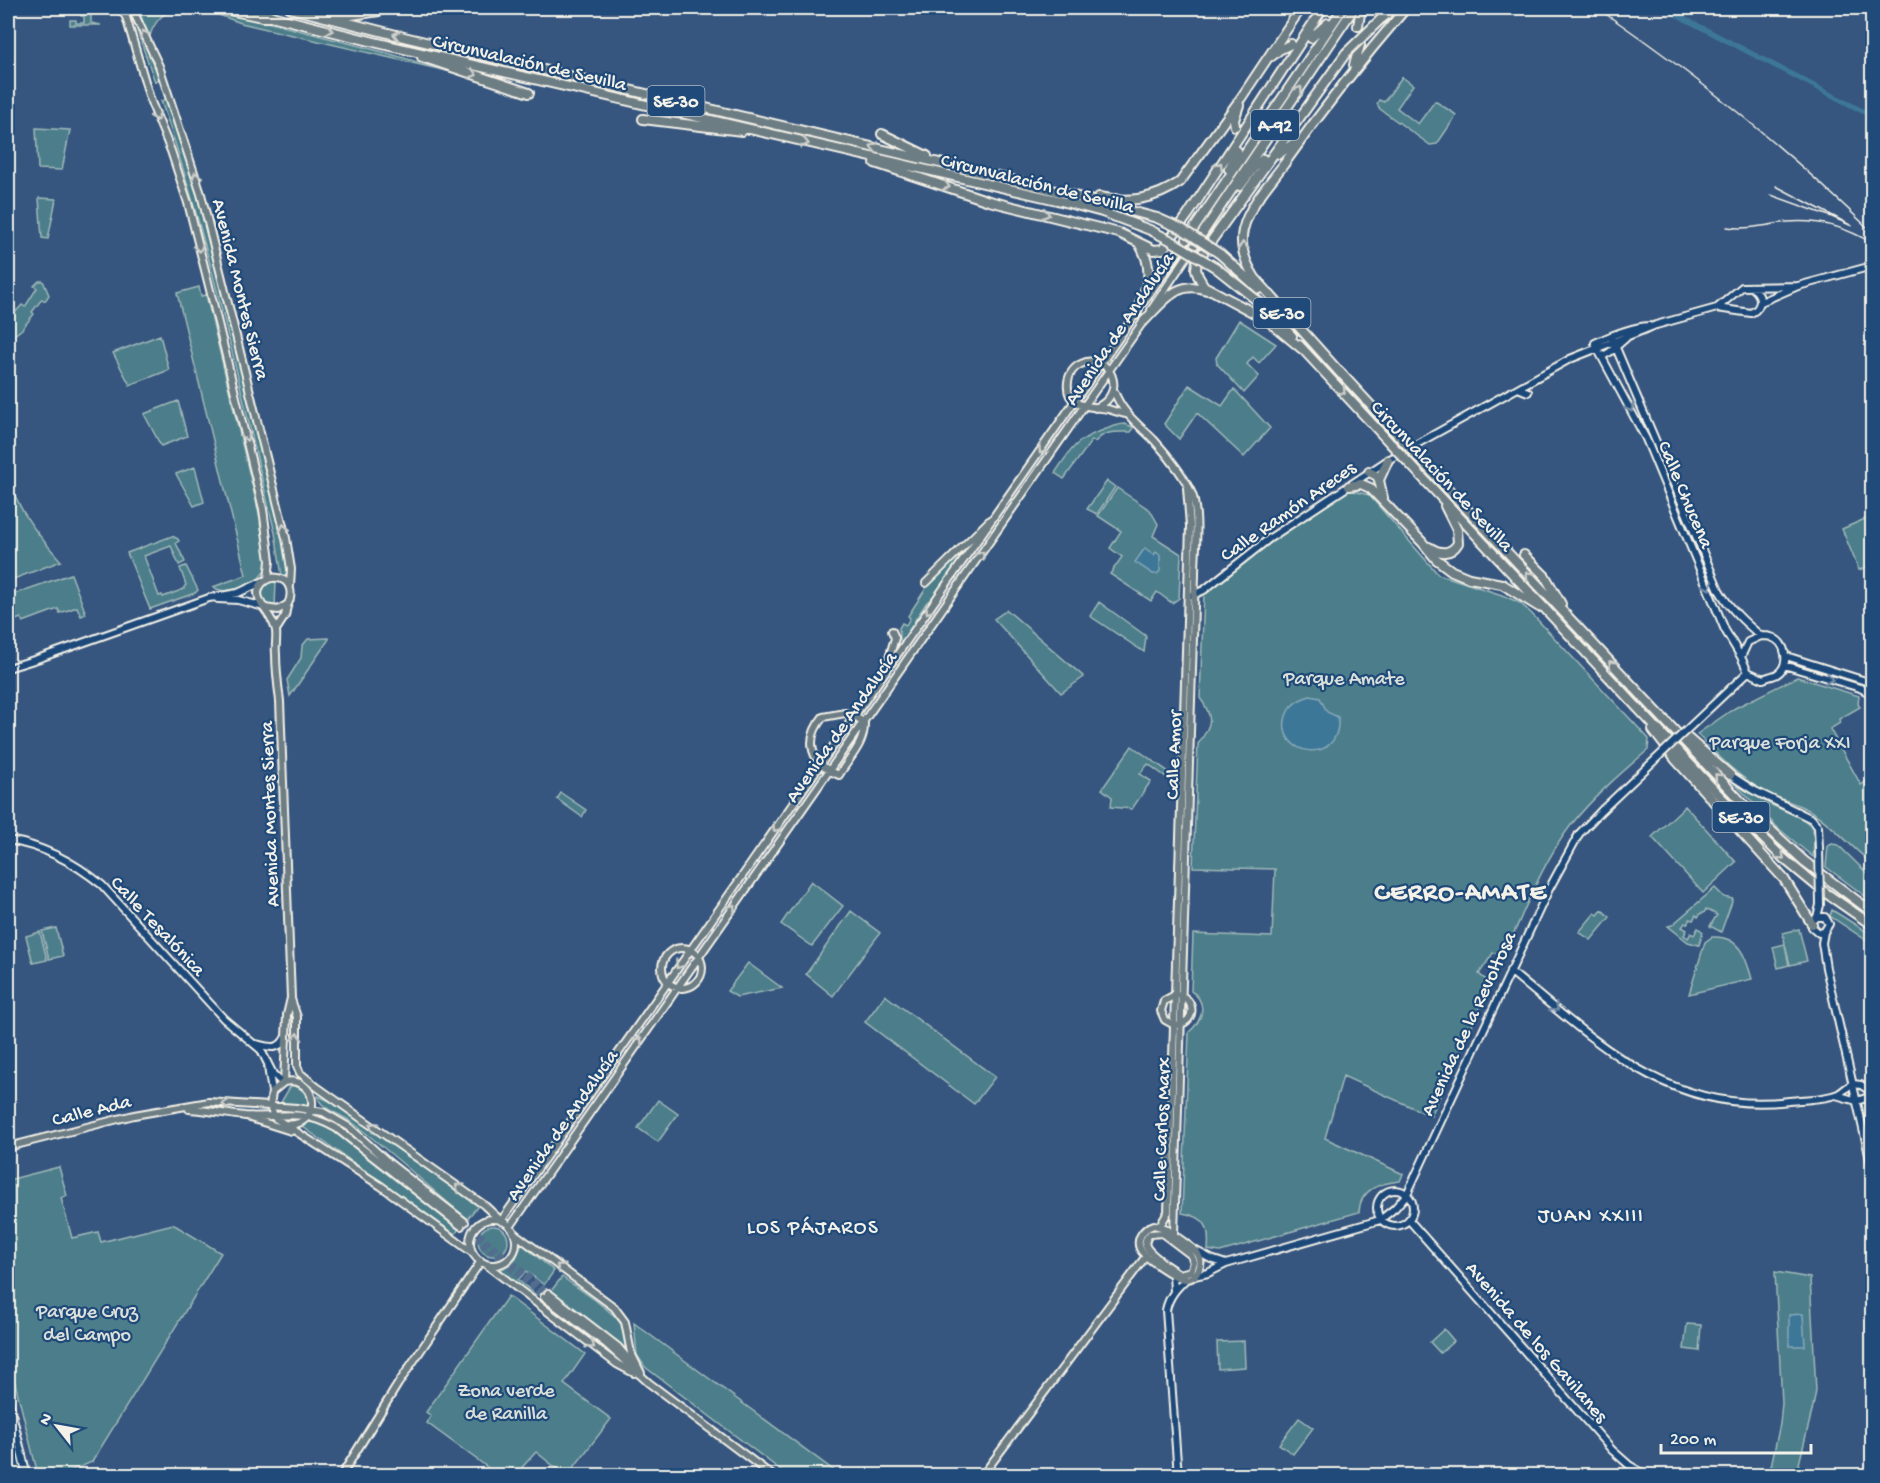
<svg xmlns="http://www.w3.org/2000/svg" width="1880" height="1483" font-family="'Gochi Hand',sans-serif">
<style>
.green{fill:#4b7e8a;stroke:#a0b8b9;stroke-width:1.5}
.water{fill:#3e7798;stroke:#87a8b8;stroke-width:1.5}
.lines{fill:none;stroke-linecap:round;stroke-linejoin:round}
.canal{stroke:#3e7798;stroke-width:5}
.primary-tunnel{stroke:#526d8f;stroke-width:6;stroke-dasharray:6 3;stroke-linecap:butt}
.secondary-casing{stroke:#f4f1e8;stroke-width:10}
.primary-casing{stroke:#f4f1e8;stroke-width:10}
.highway-casing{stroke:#f4f1e8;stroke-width:12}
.secondary{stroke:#1f4a7a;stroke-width:6}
.primary{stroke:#6d7d84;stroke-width:6}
.highway{stroke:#6d7d84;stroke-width:8}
.rail{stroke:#f4f1e8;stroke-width:1.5}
.secondary-bridge-casing{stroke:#f4f1e8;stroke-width:10;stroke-linecap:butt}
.highway-bridge-casing{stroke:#f4f1e8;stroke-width:12;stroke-linecap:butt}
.secondary-bridge{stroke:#1f4a7a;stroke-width:6}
.highway-bridge{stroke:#6d7d84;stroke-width:8}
.oneway{stroke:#ccceca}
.oneway2{stroke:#748da6}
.labels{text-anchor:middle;stroke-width:4.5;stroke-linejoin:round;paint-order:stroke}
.shield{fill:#1f4a7a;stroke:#b4bfc7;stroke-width:1.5}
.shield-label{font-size:18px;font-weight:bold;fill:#f4f1e8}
.street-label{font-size:20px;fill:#f4f1e8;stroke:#1f4a7a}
.park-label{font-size:20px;fill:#dbe0da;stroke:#1f4a7a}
.neighbourhood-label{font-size:21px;letter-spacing:1.5px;fill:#f4f1e8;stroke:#1f4a7a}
.district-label{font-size:26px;font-weight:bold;letter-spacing:1.5px;fill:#f4f1e8;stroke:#1f4a7a}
</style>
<rect width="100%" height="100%" fill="#36567f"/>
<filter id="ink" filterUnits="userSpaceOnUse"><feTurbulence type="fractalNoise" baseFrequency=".0167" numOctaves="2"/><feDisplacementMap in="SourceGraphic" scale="12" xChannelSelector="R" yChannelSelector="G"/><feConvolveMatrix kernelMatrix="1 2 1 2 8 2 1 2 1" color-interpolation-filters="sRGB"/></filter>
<g filter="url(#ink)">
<!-- green -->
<path class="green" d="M66,8H91V23L101,25H70V20H76V23H84V16H81L80,8H72V12H69V9Z
M129,8L160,77L155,82Z
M138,8H189L200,12C173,7 158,10 149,38Z
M200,8H212L387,53L451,72L241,23Z
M1402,77L1413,85L1397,108L1418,124L1435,101L1455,114L1456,116L1437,144L1430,145L1380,109L1377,104L1379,100L1384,102Z
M168,99L199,196L281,524L289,570L288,579L282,576L275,533C240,389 210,242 161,101Z
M36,128L70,130L62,170L38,169Z
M39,198L56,199L48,239L42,238Z
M39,281H43L49,295L45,301L42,299L32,312L34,314L22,329L8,340V320L22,305L25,307L37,288L34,286Z
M199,287L201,296L206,295L261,522L260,523C266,554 278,576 240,588C229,591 223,593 213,587L246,575L177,293Z
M1239,320L1276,344L1259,363L1253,357L1247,364L1259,376L1244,393L1217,364L1216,358Z
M160,335L169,370L130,385L113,353Z
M1189,385L1222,406L1234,389L1270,428L1244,457L1197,413L1179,439L1164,424Z
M178,401L187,436L161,446L144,414Z
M1124,424L1133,427L1131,432C1117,432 1105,430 1095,442L1092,440L1064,479L1055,473C1070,451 1075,440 1101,431C1109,428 1115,425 1124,424Z
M195,467L204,502L194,506L176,474Z
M8,475C17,510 38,535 61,561L11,580L8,571Z
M1107,481L1115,487L1097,514L1087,509Z
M1117,488L1150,510L1158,524L1153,536L1181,554L1179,598L1172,603L1157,592L1151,601L1110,574L1122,557L1110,548L1121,531L1098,516Z
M1349,490L1369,495L1438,574L1502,595L1520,603L1532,614L1649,739L1648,750C1621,773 1593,797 1571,825C1542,863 1525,910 1505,953H1493L1479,974L1491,984L1431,1116L1343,1076L1325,1138L1403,1174L1400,1181C1380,1183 1360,1189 1359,1212L1220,1252L1208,1250C1210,1226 1206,1217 1182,1213L1189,1032C1203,1020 1208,1002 1191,991L1193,934L1272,937L1275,869L1193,867L1198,744C1212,725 1214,717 1200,698L1204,593L1267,545Z
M1872,516V565L1859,570L1842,529Z
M981,532L937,594L927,602L915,620L916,625L901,646L899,628L902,623L906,625L910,618L908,616L932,579Z
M172,536L178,539L179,541L176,543L185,562L179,565L171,546L144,556L159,596L162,595L163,597L184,589V587L186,585L180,568L186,566L198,590L195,593L150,609L127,553Z
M71,574L86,614L81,616L77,607L60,613L58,609L23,622L21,618L8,623V596Z
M276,581L275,607L266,604L262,595L265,584Z
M1099,602L1146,636L1144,652L1090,616Z
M1007,610L1084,677L1061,693L994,619Z
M329,638V639L290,696L287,680L301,658L302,646L308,639Z
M1797,677L1859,696L1858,704L1860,707L1839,719L1840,723L1830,729L1861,785L1872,778V863C1851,848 1835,826 1812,812C1799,804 1783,800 1769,794C1741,780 1718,756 1697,734L1735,708Z
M1132,746L1173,775V782L1148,764L1140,774L1151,781L1132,809L1111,807L1112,797L1102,789Z
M1732,781L1769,804L1802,818L1811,826L1814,839L1813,857L1778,828Z
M561,793L586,810L582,817L557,799Z
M1685,806L1736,862L1703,893L1652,837Z
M1832,844L1838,845L1872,878V901L1826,867L1828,846Z
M811,881L843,906L812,946L781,924Z
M1715,888L1724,897L1733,899L1721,932L1710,926L1717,915L1706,909L1704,913H1701L1698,917L1696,915L1693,920L1690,919L1687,924L1685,923L1682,927L1687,930L1684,935L1688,938L1691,933L1694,935L1698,928L1703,932L1699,945L1688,942L1668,926L1672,925Z
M1602,910L1610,917L1591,940L1579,932L1595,913L1598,915Z
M1832,910L1872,935V944L1830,916Z
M851,911L880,933L833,996L806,974Z
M56,928L63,956L49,959L42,931Z
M1799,929L1807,961L1790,965L1785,945L1789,965L1778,968L1773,947L1785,944L1783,933Z
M40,932L47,960L33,963L26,936Z
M1712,937C1739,935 1746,957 1752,979L1689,994L1705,942Z
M748,963L782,988L737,997L727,991Z
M885,995L995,1077L974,1104L865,1022Z
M291,1085C302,1087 309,1095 308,1107L280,1104Z
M318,1096L332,1102L478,1206L467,1219C429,1187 392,1153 353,1123C343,1115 318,1108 318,1096Z
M658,1100L678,1114L658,1142L638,1128Z
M315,1121L340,1134L459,1229L455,1234L303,1127L308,1123Z
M59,1167L67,1196L61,1198L72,1238L98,1232L101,1242L173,1224L221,1253L92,1462L61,1475H38L8,1355V1180Z
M478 1241a15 15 0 1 1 30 0a15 15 0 1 1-30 0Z
M522,1244L554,1271L544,1285L526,1271L518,1280L536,1295L535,1297L500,1270L514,1262Z
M1775,1272L1810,1278L1816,1391L1813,1407L1797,1472L1771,1466L1780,1424L1782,1403Z
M562,1277C576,1287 616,1312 622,1326C625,1333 625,1343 625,1350L551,1291Z
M508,1296L585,1354L564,1384L611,1419L568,1475H565L536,1452L515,1475H498L427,1423L431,1416L426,1412Z
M634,1323L840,1475H787L645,1367L637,1355Z
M1687,1324L1701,1325L1699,1351L1684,1349Z
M1444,1329L1454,1341L1440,1353L1430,1342Z
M1244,1341L1245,1367L1218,1369L1217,1342Z
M1299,1418L1313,1428L1293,1454L1279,1444Z"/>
<!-- water -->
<path class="water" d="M1145,548L1154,555L1156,552L1160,555V571L1157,574H1153L1135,562Z
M1310,696L1320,698L1327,712L1338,717C1342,768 1274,756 1286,716C1290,704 1299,699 1310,696Z
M1803,1314L1805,1346H1789V1315Z"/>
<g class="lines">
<!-- canal -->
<path class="canal" d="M1664,8L1872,116"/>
<!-- primary-tunnel -->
<path class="primary-tunnel" d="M465,1222L548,1293
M461,1226L544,1297"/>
<defs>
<path id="secondary" d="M1761,302L1798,286L1872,266
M1717,308L1742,287L1798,286
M1611,336L1719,590C1730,609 1744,622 1761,636
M1597,348L1646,439L1725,630L1741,657
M1597,348L1595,343C1612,335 1631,327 1649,326
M1603,356L1610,352L1626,338
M1518,388L1528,392
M1188,595H1193L1204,590L1270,538L1388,460L1570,359L1656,325L1717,308L1751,313C1763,307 1763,294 1751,287
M218,599L238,600L264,607
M1761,636C1764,636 1768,636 1771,637C1786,641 1791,665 1777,674C1774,676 1767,677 1763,679L1748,672L1741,657L1748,642Z
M1786,656L1872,683
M1784,665L1860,688L1872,694
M8,668L37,659L209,598L238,593L264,581
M1731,688L1748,672
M1730,775L1753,790L1812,819L1818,827L1819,848
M8,840C44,846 74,862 102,885L224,1019L261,1050L273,1074L282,1083
M1820,905L1817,917L1812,922V927L1819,933L1824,932
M1817,917H1825L1829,924L1824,932L1822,943L1826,968L1872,1168
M1510,971C1595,1041 1669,1116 1789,1101C1804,1099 1824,1100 1838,1094C1844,1091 1847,1086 1853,1084L1861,1085L1872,1092
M256,1044C268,1047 279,1051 285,1038
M268,1067L272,1092
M1836,1095L1857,1101L1872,1096
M1377 1208a18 18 0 1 1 36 0a18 18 0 1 1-36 0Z
M1409,1220L1612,1450L1629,1465L1648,1476
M1196,1251L1211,1259L1226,1264
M1173,1275L1174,1291
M1194,1276L1208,1273L1226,1264L1380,1220L1395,1208L1407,1194L1549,889L1579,834L1602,810
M8,1397L27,1476
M8,1431L19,1476
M1178,1476L1166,1310C1169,1296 1176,1289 1186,1279"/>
<path id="primary" d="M120,8L126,17L151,102L171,151L188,203L209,286L263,509L270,561L268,579
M134,8L136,17L159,66L201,194L286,538L291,569L290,586
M1143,303L1183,245
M1151,310L1196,243
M1114,391C1122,413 1138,424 1154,440C1167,454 1191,484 1194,501C1199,525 1195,551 1195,575L1174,1234
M1095,408C1130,394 1109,350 1081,364C1074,367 1069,374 1068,382C1065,409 1091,406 1108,409C1114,411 1120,413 1126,414
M926,583L989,521
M265,608L278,610L288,604C293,594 291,580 278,578C268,576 259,583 258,593C258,606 274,617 276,631C277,638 275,647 276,654C276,670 278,686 280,701L291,998L287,1015L284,1082
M276,630L285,616L287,606
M886,668L895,638L892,631
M845,713L855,716L864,723C865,744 849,758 839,775C810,764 804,740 823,717Z
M662 968a20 20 0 1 1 40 0a20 20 0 1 1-40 0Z
M291,999L297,1017V1066L300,1073L317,1087L484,1205L500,1220
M1174,1025L1165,1020L1161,1011L1164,1001L1175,995
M1179,1025C1195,1020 1196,1002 1180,995
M189,1109C208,1110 226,1114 245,1116C283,1119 297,1107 336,1128L461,1226
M250,1118L291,1131
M284,1124C322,1130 321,1075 284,1082L272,1092L270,1106L275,1118L381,1186L473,1253
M8,1147L134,1115L209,1102L297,1108L323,1112L349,1127L388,1162L465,1222
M470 1242a23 23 0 1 1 46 0a23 23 0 1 1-46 0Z
M501,1221L1137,312
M1154,1225L1165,1228L1196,1251C1200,1257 1202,1262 1199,1269C1190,1289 1171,1274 1159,1266C1154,1262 1148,1259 1144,1254C1133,1243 1141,1229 1154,1225Z
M1160,1226L1168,1212L1190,526L1187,488
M510,1227L1145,319
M514,1233L614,1307L625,1322L631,1353L641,1373
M1155,1258L1179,1274L1191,1271L1194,1262L1191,1255L1162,1233L1150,1234C1138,1246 1152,1253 1162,1262
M484,1263L617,1364L634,1373
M548,1293L618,1347L635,1367
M544,1297L605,1343L649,1383L773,1476
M341,1476L398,1384L481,1261
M982,1476L1146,1256"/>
<path id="highway" d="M219,8L262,17H271
M253,8L275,17L378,43L1057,200L1102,212L1150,230
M290,8L408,38L1033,185L1157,218
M327,15H352L379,11
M1381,19L1395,8
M1358,26L1361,8
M1311,38L1328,23
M1272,56L1279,50L1291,44
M422,57L529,93
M1354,65L1360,45
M643,119L742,131
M1235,126L1234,120L1239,105
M882,134L927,156
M1279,154L1294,143
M875,163L989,201L1119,233L1154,250L1163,249L1188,215L1323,8
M1229,169L1237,151
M1240,186L1255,166L1263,159
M1099,197C1129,203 1154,200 1180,182L1241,98L1301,8
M1187,239L1343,8
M1196,243L1354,8
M1220,254L1259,289
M1215,267L1259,302L1292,336
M1135,315C1147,289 1156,270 1139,243
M1144,321C1163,302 1177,279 1207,290
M1299,345L1390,443
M1302,349L1267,320L1204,286L1198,276L1196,269L1197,261L1346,53
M1339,371L1399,436
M1341,374L1255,278C1246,264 1239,248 1243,230C1249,205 1269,184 1284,164C1322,110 1363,58 1406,8
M1417,456L1749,810L1804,861L1872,912
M1408,462L1718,794L1783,858L1823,891L1872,925
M1369,472L1377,476L1379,480
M1349,486L1361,484L1370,488L1422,542L1436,559L1452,571L1469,578L1502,584L1539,607
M1383,498L1379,480L1388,460
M1429,547C1440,554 1451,555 1458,543L1457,530L1445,506
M1524,555L1545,576L1561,604
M1653,730L1676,760L1784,879L1812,924
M1683,734L1730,775"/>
</defs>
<!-- secondary casing -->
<use href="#secondary" class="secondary-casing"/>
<!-- primary casing -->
<use href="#primary" class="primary-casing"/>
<!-- highway casing -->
<use href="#highway" class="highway-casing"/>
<!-- secondary -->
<use href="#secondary" class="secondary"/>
<!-- primary -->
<use href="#primary" class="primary"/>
<!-- highway -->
<use href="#highway" class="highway"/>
<!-- rail -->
<path class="rail" d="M1597,8C1695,74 1787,149 1872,232
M1771,195L1832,217L1852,226L1776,186
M1727,227C1748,230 1766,225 1787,222C1818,219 1846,227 1872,243"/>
<defs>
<path id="secondary-bridge" d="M1602,810L1731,688
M1819,848L1820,905"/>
<path id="highway-bridge" d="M1346,53L1381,19
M1157,218L1182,229L1220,254
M1150,230L1170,240L1215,267
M1399,436L1417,456
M1390,443L1408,462"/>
</defs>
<!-- secondary-bridge casing -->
<use href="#secondary-bridge" class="secondary-bridge-casing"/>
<!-- highway-bridge casing -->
<use href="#highway-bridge" class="highway-bridge-casing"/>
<!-- secondary-bridge -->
<use href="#secondary-bridge" class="secondary-bridge"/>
<!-- highway-bridge -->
<use href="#highway-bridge" class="highway-bridge"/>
</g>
<!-- one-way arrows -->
<defs><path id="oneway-chevron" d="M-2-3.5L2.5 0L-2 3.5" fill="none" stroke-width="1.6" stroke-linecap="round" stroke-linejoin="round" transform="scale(1.5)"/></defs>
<g class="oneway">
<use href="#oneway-chevron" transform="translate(329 30) rotate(14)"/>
<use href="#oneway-chevron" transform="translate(144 34) rotate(-116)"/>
<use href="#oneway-chevron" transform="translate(397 35) rotate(-166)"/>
<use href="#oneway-chevron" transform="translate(473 74) rotate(18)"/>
<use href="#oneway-chevron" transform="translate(1299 90) rotate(-56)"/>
<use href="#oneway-chevron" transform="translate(156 117) rotate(71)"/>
<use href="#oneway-chevron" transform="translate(805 143) rotate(13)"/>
<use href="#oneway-chevron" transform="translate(874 147) rotate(-167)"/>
<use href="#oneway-chevron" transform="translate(1219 166) rotate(-58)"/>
<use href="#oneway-chevron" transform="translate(196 176) rotate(-107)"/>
<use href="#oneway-chevron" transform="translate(946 186) rotate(17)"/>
<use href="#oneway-chevron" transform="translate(1046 214) rotate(13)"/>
<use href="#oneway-chevron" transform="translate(1243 246) rotate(-95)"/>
<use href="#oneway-chevron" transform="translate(199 248) rotate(76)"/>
<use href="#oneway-chevron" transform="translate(1342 391) rotate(47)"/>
<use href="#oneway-chevron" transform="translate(246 437) rotate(76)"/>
<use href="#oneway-chevron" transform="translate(1042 450) rotate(125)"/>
<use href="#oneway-chevron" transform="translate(284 528) rotate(-103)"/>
<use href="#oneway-chevron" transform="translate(981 555) rotate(-55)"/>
<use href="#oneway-chevron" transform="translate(1529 575) rotate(-133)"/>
<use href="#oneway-chevron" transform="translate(929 610) rotate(125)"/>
<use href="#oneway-chevron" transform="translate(1612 664) rotate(-133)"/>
<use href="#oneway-chevron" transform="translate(1718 777) rotate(-133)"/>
<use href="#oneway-chevron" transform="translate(776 828) rotate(125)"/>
<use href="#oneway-chevron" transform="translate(1781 856) rotate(42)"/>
<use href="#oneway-chevron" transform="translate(732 908) rotate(-55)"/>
<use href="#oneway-chevron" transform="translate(679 965) rotate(125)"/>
<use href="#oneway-chevron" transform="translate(297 1037) rotate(-89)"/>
<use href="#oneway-chevron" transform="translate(639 1041) rotate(-55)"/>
<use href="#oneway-chevron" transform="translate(226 1104) rotate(-173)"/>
<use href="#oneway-chevron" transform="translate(373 1126) rotate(-145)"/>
<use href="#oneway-chevron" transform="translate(459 1187) rotate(-145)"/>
<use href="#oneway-chevron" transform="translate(560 1267) rotate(-143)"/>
<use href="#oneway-chevron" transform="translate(591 1345) rotate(37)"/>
</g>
<g class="oneway2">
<use href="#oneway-chevron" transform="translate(1630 408) rotate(62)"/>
<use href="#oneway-chevron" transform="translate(1708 586) rotate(68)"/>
<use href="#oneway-chevron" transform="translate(1829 679) rotate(17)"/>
<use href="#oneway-chevron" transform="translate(1555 1008) rotate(40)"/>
</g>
</g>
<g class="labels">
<!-- shield labels -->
<g class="shield">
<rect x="647.5" y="86" width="57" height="30" rx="4.5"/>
<rect x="1251" y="110" width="48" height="30" rx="4.5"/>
<rect x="1253.5" y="298" width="57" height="30" rx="4.5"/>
<rect x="1712.5" y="802" width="57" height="30" rx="4.5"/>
</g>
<g class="shield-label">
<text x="676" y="107">SE-30</text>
<text x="1275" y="131">A-92</text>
<text x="1282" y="319">SE-30</text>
<text x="1741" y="823">SE-30</text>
</g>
<!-- street labels -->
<g class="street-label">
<text transform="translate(530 61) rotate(13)" y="7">Circunvalación de Sevilla</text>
<text transform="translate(1038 182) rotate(14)" y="7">Circunvalación de Sevilla</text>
<text transform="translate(242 289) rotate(76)" y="7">Avenida Montes Sierra</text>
<text transform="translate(1118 328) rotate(-56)" y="7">Avenida de Andalucía</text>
<text transform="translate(1443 475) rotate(47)" y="7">Circunvalación de Sevilla</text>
<text transform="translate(1687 494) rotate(67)" y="7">Calle Chucena</text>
<text transform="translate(1287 510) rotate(-35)" y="7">Calle Ramón Areces</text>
<text transform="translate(840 726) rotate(-55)" y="7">Avenida de Andalucía</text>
<text transform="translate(1172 755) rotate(-88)" y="7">Calle Amor</text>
<text transform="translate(268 814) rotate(-92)" y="7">Avenida Montes Sierra</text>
<text transform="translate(159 925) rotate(47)" y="7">Calle Tesalónica</text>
<text transform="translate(1467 1023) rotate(-65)" y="7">Avenida de la Revoltosa</text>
<text transform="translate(91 1109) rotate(-14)" y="7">Calle Ada</text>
<text transform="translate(561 1124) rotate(-55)" y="7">Avenida de Andalucía</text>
<text transform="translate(1160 1129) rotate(-88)" y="7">Calle Carlos Marx</text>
<text transform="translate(1538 1341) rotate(49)" y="7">Avenida de los Gavilanes</text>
</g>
<!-- park labels -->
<g class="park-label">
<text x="1344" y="684">Parque Amate</text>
<text x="1780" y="748">Parque Forja XXI</text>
<text x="87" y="1317">Parque Cruz<tspan x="87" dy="23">del Campo</tspan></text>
<text x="506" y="1396">Zona verde<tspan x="506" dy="23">de Ranilla</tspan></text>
</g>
<!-- neighbourhood labels -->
<g class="neighbourhood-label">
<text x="1591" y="1221">JUAN XXIII</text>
<text x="813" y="1233">LOS PÁJAROS</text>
</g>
<!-- district labels -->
<g class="district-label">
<text x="1461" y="899">CERRO-AMATE</text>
</g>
</g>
<!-- margin -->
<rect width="1880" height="1483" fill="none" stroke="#1f4a7a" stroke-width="30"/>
<rect x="15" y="15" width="1850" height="1453" fill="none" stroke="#f4f1e8" stroke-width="2" filter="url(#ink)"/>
<!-- north arrow -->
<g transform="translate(57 1426) rotate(301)" stroke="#1f4a7a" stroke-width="4.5" paint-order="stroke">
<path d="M0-4.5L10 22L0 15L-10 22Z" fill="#f4f1e8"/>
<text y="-9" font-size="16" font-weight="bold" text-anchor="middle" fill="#f4f1e8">N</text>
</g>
<!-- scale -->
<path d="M1661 1444v9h150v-9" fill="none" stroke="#f4f1e8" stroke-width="3"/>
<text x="1670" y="1444" font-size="18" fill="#f4f1e8" stroke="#1f4a7a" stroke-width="4.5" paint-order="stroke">200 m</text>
</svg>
